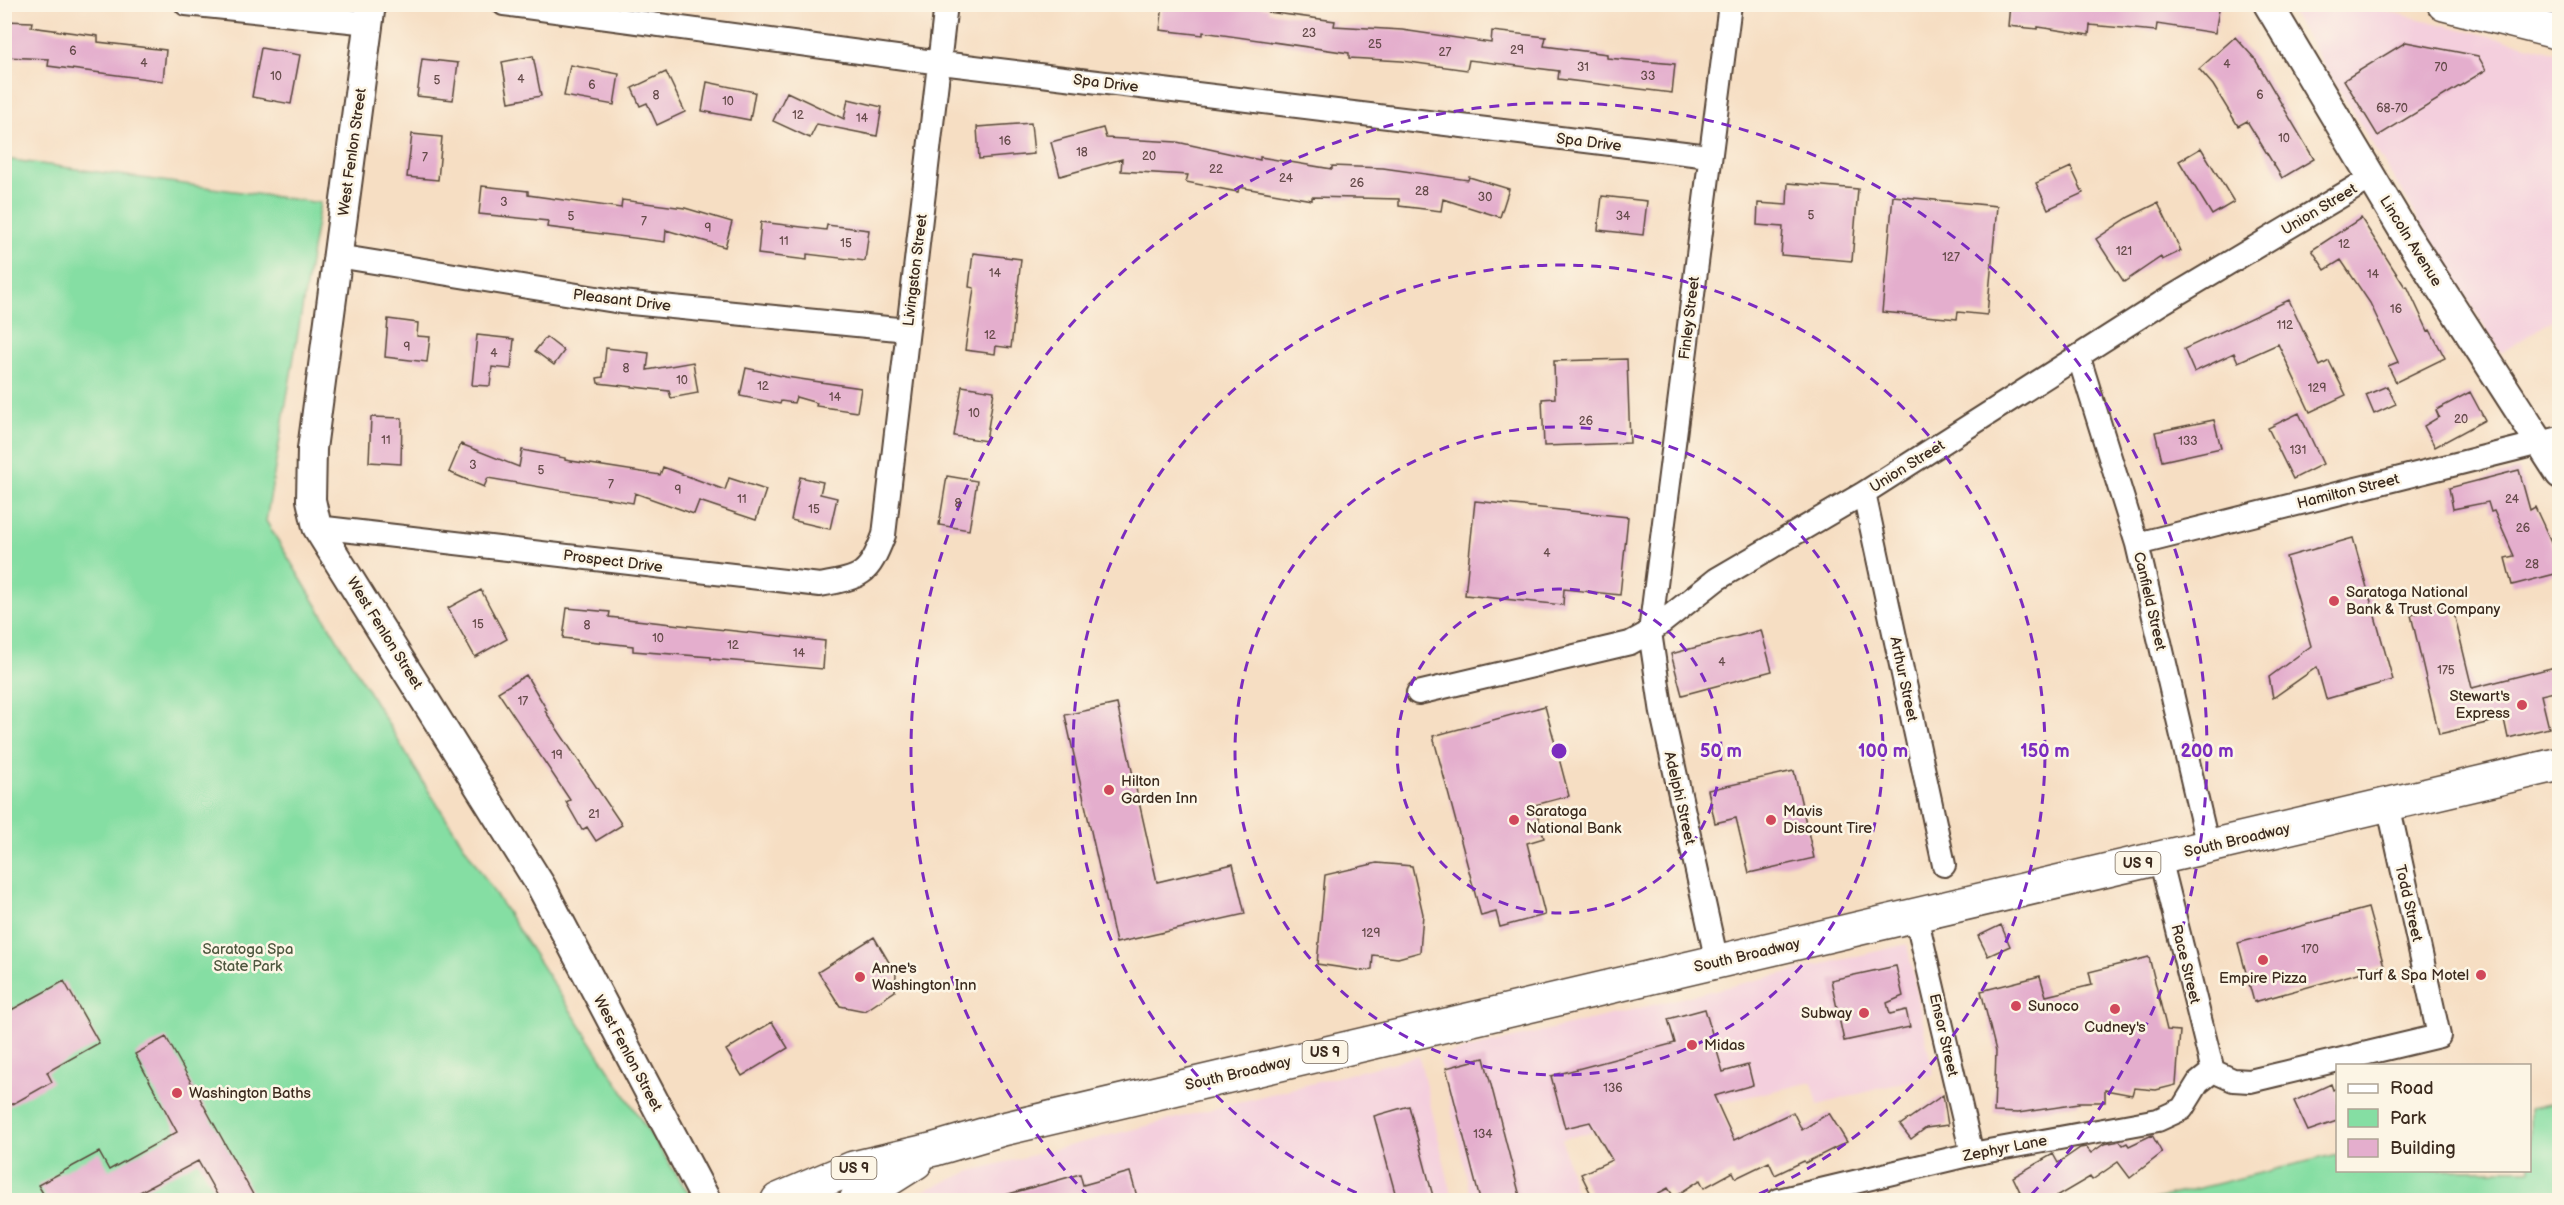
<svg xmlns="http://www.w3.org/2000/svg" width="2564" height="1205" font-family="'Balsamiq Sans',sans-serif">
<style>
.built{fill:#f4cfdd}
.green{fill:#85dea3;stroke:#608460;stroke-width:1.5}
.building{fill:#e4aecd}
.lines{fill:none;stroke-linecap:round;stroke-linejoin:round}
.minor-casing{stroke:#574537;stroke-width:26}
.tertiary-casing{stroke:#574537;stroke-width:32}
.primary-casing{stroke:#574537;stroke-width:36}
.trunk-casing{stroke:#574537;stroke-width:36}
.minor{stroke:#fff;stroke-width:22}
.tertiary{stroke:#fff;stroke-width:28}
.primary{stroke:#fff;stroke-width:33}
.trunk{stroke:#fff;stroke-width:33}
.ring{fill:none;stroke:#7b2cbf;stroke-width:3;stroke-dasharray:10 8}
.poi-dot{fill:#d1495b;stroke:#fcf5e5;stroke-width:2}
.labels{text-anchor:middle;stroke-width:5;stroke-linejoin:round;paint-order:stroke}
.number-label{font-size:12px;fill:#654b4a}
.shield{fill:#fcf5e5;stroke:#75675a;stroke-width:1.5}
.shield-label{font-size:14px;font-weight:bold;fill:#3b2a1e}
.street-label{font-size:15px;fill:#3b2a1e;stroke:#fcf5e5}
.poi-label{font-size:15px;fill:#3b2a1e;stroke:#fcf5e5;text-anchor:start}
.park-label{font-size:15px;fill:#4e573f;stroke:#fcf5e5}
.centre{fill:#7b2cbf;stroke:#fcf5e5;stroke-width:3}
.ring-label{font-size:18px;text-anchor:middle;font-weight:bold;fill:#7b2cbf;stroke:#fcf5e5;stroke-width:5;stroke-linejoin:round;paint-order:stroke}
</style>
<rect width="100%" height="100%" fill="#fcf5e5"/>
<filter id="ink" filterUnits="userSpaceOnUse"><feTurbulence type="fractalNoise" baseFrequency=".0167" numOctaves="2"/><feDisplacementMap in="SourceGraphic" scale="12" xChannelSelector="R" yChannelSelector="G"/><feConvolveMatrix kernelMatrix="1 2 1 2 8 2 1 2 1" color-interpolation-filters="sRGB"/></filter>
<filter id="wash" filterUnits="userSpaceOnUse"><feTurbulence type="fractalNoise" baseFrequency=".008" numOctaves="4" result="noise"/><feDisplacementMap in="SourceGraphic" scale="24" xChannelSelector="R" yChannelSelector="G"/><feGaussianBlur stdDeviation="1.35" result="paint"/><feColorMatrix in="noise" values="0 0 0 0 0 0 0 0 0 0 0 0 0 0 0 0 0 1.4 0 .05"/><feComposite in="paint" operator="in"/></filter>
<g filter="url(#wash)">
<rect width="100%" height="100%" fill="#f6dec3"/>
<!-- built -->
<path class="built" d="M2293,5H2362L2559,53V316L2501,353L2290,10Z
M1907,944L1933,1074L1818,1105L1812,1082L1562,1139L1577,1200H1472L1439,1056Z
M1419,1056L1453,1200H908L906,1198L971,1171Z"/>
<!-- green -->
<path class="green" d="M5,159L320,203L266,521L428,790L693,1200H5Z
M2559,1102V1200H2151L2337,1154L2338,1170H2530V1108Z"/>
<g id="blocks">
<!-- building -->
<path class="building" d="M1163,4H1243L1269,8L1268,12L1335,21L1334,26L1402,30L1491,43L1492,31L1546,37L1544,46L1607,54V58L1675,64L1672,93L1558,79L1559,71L1469,60L1467,70L1402,61L1349,58V53L1203,32V35L1160,30Z
M2010,4H2220L2215,33L2157,24L2156,31L2090,25L2089,35L2038,27V29L2008,26Z
M4,21L32,22L31,27L98,36V42L166,50L163,81L48,66L49,59L4,57Z
M2235,37L2255,59L2314,159L2282,178L2247,121L2238,126L2213,85L2199,69Z
M2406,42L2478,56L2486,70L2378,136L2344,80Z
M261,48L300,55L291,104L252,97Z
M533,56L541,96L509,102L502,62Z
M422,59L458,63L453,100L417,96Z
M570,65L619,74L614,105L564,96Z
M666,72L685,112L657,125L647,103L640,106L632,88Z
M707,82L755,92L750,120L702,111Z
M787,92L844,119L848,99L882,107L877,136L817,124L810,138L773,121Z
M1031,123L1034,154L979,159L977,127Z
M1103,128L1106,138L1177,142L1260,160V157L1332,169V166L1383,168L1468,180L1469,177L1509,189L1500,217L1443,199L1441,211L1399,206V199L1312,197V200L1239,187L1238,192L1186,182L1188,175L1121,171L1122,159L1060,176L1051,142Z
M412,134L442,137L438,180L407,177Z
M2201,148L2234,202L2212,215L2179,161Z
M2071,167L2083,193L2048,209L2036,183Z
M1788,183L1858,189L1852,261L1781,255L1783,227L1757,225L1758,203L1787,205Z
M482,186L528,191V195L621,208L622,200L685,208L732,222L725,247L666,230L665,242L547,227L548,221L479,214Z
M1602,196L1647,201L1643,235L1598,230Z
M1893,196L1997,206L1987,315L1958,312L1957,319L1882,312Z
M2158,203L2181,251L2162,260L2161,257L2124,282L2096,239L2129,217Z
M2361,218L2405,287L2407,286L2428,331L2430,330L2445,358L2396,382L2388,366L2398,362L2370,303L2341,260L2325,270L2312,250Z
M761,222L826,230L827,225L869,230L865,261L807,254V260L758,254Z
M973,253L1021,259L1011,348L996,346L995,354L965,350L974,288L969,287Z
M2289,300L2320,366L2329,361L2346,395L2310,412L2278,344L2238,362L2234,353L2194,372L2184,349Z
M388,319L418,323L417,336L430,337L427,362L385,357Z
M477,335L514,339L511,369L492,367L490,386L472,385Z
M546,337L564,351L554,365L535,351Z
M606,348L649,353L647,370L693,362L698,393L671,398L669,391L598,383L597,378L603,377Z
M1627,359L1630,443L1544,446L1542,399L1555,398L1554,361Z
M746,368L786,377L861,388L857,412L816,406L817,403L796,397L794,403L781,401L780,404L740,396Z
M962,386L994,391L986,441L954,436Z
M2387,386L2396,404L2374,414L2366,395Z
M2470,392L2485,420L2435,447L2424,426L2439,417L2436,410Z
M2299,413L2323,464L2293,479L2268,428Z
M371,417L402,418L401,464L369,462Z
M2214,420L2221,448L2162,461L2155,432Z
M461,444L519,467L522,450L565,458V460L660,475L663,467L725,490L729,478L766,490L756,520L699,501L694,514L635,493L633,503L488,478L484,487L449,472Z
M2519,470L2530,510L2535,507L2554,548L2559,573L2512,585L2505,558L2514,556L2494,511L2491,512L2488,502L2453,509L2449,488Z
M947,476L977,481L969,530L939,525Z
M800,477L823,482L820,494L837,498L830,529L791,520Z
M1475,501L1628,517L1620,595L1564,589L1563,605L1465,595Z
M2353,538L2393,680L2326,699L2317,667L2273,698L2269,677L2311,646L2286,557Z
M481,590L507,639L475,657L448,608Z
M2452,605L2472,688L2559,666V691L2541,695L2549,728L2508,738L2504,719L2439,734L2411,615Z
M567,608L610,612L609,617L825,641L823,669L711,659V657L633,651V646L563,638Z
M1761,630L1772,671L1682,695L1671,654Z
M526,675L547,710L545,711L622,825L596,841L587,827L582,830L566,802L570,800L498,692Z
M1117,704L1157,882L1233,864L1245,914L1116,943L1065,715Z
M1545,706L1569,796L1535,805L1544,838L1527,843L1545,915L1500,927L1496,912L1481,916L1433,736Z
M1794,771L1814,858L1749,873L1736,818L1715,823L1708,790Z
M1377,863L1412,866L1423,914L1420,952L1398,958L1373,955L1372,969L1364,971L1317,964L1325,875Z
M2368,908L2384,966L2254,1002L2238,943Z
M2001,925L2010,946L1988,956L1978,936Z
M874,937L896,974L895,991L865,1011L840,1006L818,972Z
M2149,957L2167,1030L2180,1031L2176,1085L2156,1090L2134,1088L2132,1095L2105,1090V1102H2078L2079,1104L2018,1113L1994,1112L1996,1051L1981,991L2040,976L2046,996L2092,985L2089,972Z
M1896,966L1903,996L1887,1003L1890,1014L1906,1010L1910,1027L1844,1041L1831,980Z
M64,981L99,1043L47,1072L52,1082L4,1109V1014Z
M1705,1009L1723,1072L1748,1065L1753,1085L1714,1096L1734,1140L1793,1112L1802,1130L1829,1113L1847,1142L1805,1163L1804,1161L1775,1175L1769,1162L1736,1178L1733,1172L1704,1188L1700,1180L1674,1197L1668,1188L1646,1200H1594L1581,1174L1612,1160L1590,1122L1565,1128L1551,1076L1675,1043L1668,1019Z
M772,1022L788,1048L742,1076L726,1050Z
M166,1037L256,1200H220L198,1161L125,1200H47L38,1185L99,1152L109,1170L177,1132L135,1054Z
M1484,1058L1521,1200H1480L1446,1068Z
M2331,1084L2333,1090L2337,1088V1121L2308,1131L2294,1101Z
M1943,1095L1948,1125L1926,1128L1911,1139L1900,1125Z
M1409,1106L1434,1200H1397L1374,1116Z
M2152,1135L2162,1153L2130,1178L2118,1162L2092,1180L2090,1177L2051,1200H2024L2013,1177L2053,1154L2058,1163L2080,1148L2086,1147L2091,1153L2104,1144L2120,1141L2123,1145L2127,1143L2129,1146Z
M1130,1172L1138,1200H1005V1195L1080,1174L1083,1185Z"/>
</g>
</g>
<g filter="url(#ink)">
<use href="#blocks" fill-opacity="0" stroke="#574537" stroke-width="1.5"/>
<g class="lines">
<defs>
<path id="minor" d="M186,4L369,23
M504,4L941,63L1709,156
M337,256L621,302L908,330
M2079,358L2137,544L2208,847
M1864,493L1944,865
M317,527L820,585C863,577 868,576 884,535L946,4
M2137,544L2560,438
M1418,693L1630,643L1650,632L1717,579L1864,493L2160,304L2371,178
M2160,858L2213,1071
M1916,916L1972,1154
M1717,962L1662,713L1650,632L1730,4
M2213,1071L2233,1080L2250,1081L2439,1036L2388,804
M1779,1200L1972,1154L2158,1120L2182,1109L2198,1083L2213,1071"/>
<path id="tertiary" d="M371,4L312,449L311,500L317,527L541,886L706,1200
M2268,4L2406,235L2560,474"/>
<path id="primary" d="M778,1200L853,1168L935,1149L1003,1129L2560,764
M856,1200L916,1162"/>
<path id="trunk" d="M2444,4L2560,33"/>
</defs>
<!-- minor casing -->
<use href="#minor" class="minor-casing"/>
<!-- tertiary casing -->
<use href="#tertiary" class="tertiary-casing"/>
<!-- primary casing -->
<use href="#primary" class="primary-casing"/>
<!-- trunk casing -->
<use href="#trunk" class="trunk-casing"/>
<!-- minor -->
<use href="#minor" class="minor"/>
<!-- tertiary -->
<use href="#tertiary" class="tertiary"/>
<!-- primary -->
<use href="#primary" class="primary"/>
<!-- trunk -->
<use href="#trunk" class="trunk"/>
</g>
</g>
<!-- distance rings -->
<g class="ring">
<circle cx="1559" cy="751" r="162"/>
<circle cx="1559" cy="751" r="324"/>
<path d="M1373 1200A486 486 0 1 1 1745 1200"/>
<path d="M1089 1197A648 648 0 1 1 2029 1197"/>
</g>
<!-- markers -->
<g class="poi-dot">
<circle cx="2334" cy="601" r="6"/>
<circle cx="2522" cy="705" r="6"/>
<circle cx="1109" cy="790" r="6"/>
<circle cx="1514" cy="820" r="6"/>
<circle cx="1771" cy="820" r="6"/>
<circle cx="2263" cy="960" r="6"/>
<circle cx="2481" cy="975" r="6"/>
<circle cx="860" cy="977" r="6"/>
<circle cx="2016" cy="1006" r="6"/>
<circle cx="2115" cy="1009" r="6"/>
<circle cx="1864" cy="1013" r="6"/>
<circle cx="1692" cy="1045" r="6"/>
<circle cx="177" cy="1093" r="6"/>
</g>
<g class="labels">
<!-- number labels -->
<g class="number-label">
<text x="1309" y="37">23</text>
<text x="1375" y="48">25</text>
<text x="1517" y="54">29</text>
<text x="73" y="55">6</text>
<text x="1445" y="56">27</text>
<text x="144" y="67">4</text>
<text x="2227" y="68">4</text>
<text x="1583" y="71">31</text>
<text x="2441" y="71">70</text>
<text x="276" y="80">10</text>
<text x="1648" y="80">33</text>
<text x="521" y="83">4</text>
<text x="437" y="84">5</text>
<text x="592" y="89">6</text>
<text x="656" y="99">8</text>
<text x="2260" y="99">6</text>
<text x="728" y="105">10</text>
<text x="2392" y="112">68-70</text>
<text x="798" y="119">12</text>
<text x="862" y="122">14</text>
<text x="2284" y="142">10</text>
<text x="1005" y="145">16</text>
<text x="1082" y="156">18</text>
<text x="1149" y="160">20</text>
<text x="425" y="161">7</text>
<text x="1216" y="173">22</text>
<text x="1286" y="182">24</text>
<text x="1357" y="187">26</text>
<text x="1422" y="195">28</text>
<text x="1485" y="201">30</text>
<text x="504" y="206">3</text>
<text x="1811" y="219">5</text>
<text x="571" y="220">5</text>
<text x="1623" y="220">34</text>
<text x="644" y="225">7</text>
<text x="708" y="232">9</text>
<text x="784" y="245">11</text>
<text x="846" y="247">15</text>
<text x="2344" y="248">12</text>
<text x="2124" y="255">121</text>
<text x="1951" y="261">127</text>
<text x="995" y="277">14</text>
<text x="2373" y="278">14</text>
<text x="2396" y="313">16</text>
<text x="2285" y="329">112</text>
<text x="990" y="339">12</text>
<text x="407" y="351">9</text>
<text x="494" y="357">4</text>
<text x="626" y="372">8</text>
<text x="682" y="384">10</text>
<text x="763" y="390">12</text>
<text x="2317" y="392">129</text>
<text x="835" y="401">14</text>
<text x="974" y="417">10</text>
<text x="2461" y="423">20</text>
<text x="1586" y="425">26</text>
<text x="386" y="444">11</text>
<text x="2188" y="445">133</text>
<text x="2298" y="454">131</text>
<text x="473" y="469">3</text>
<text x="541" y="474">5</text>
<text x="611" y="488">7</text>
<text x="678" y="494">9</text>
<text x="742" y="503">11</text>
<text x="2512" y="503">24</text>
<text x="958" y="507">8</text>
<text x="814" y="513">15</text>
<text x="2523" y="532">26</text>
<text x="1547" y="557">4</text>
<text x="2532" y="568">28</text>
<text x="478" y="628">15</text>
<text x="587" y="629">8</text>
<text x="658" y="642">10</text>
<text x="733" y="649">12</text>
<text x="799" y="657">14</text>
<text x="1722" y="666">4</text>
<text x="2446" y="674">175</text>
<text x="523" y="705">17</text>
<text x="557" y="759">19</text>
<text x="594" y="818">21</text>
<text x="1371" y="937">129</text>
<text x="2310" y="953">170</text>
<text x="1613" y="1092">136</text>
<text x="1483" y="1138">134</text>
</g>
<!-- shield labels -->
<g class="shield">
<rect x="2115.5" y="852" width="45" height="22" rx="4.5"/>
<rect x="1302.5" y="1041" width="45" height="22" rx="4.5"/>
<rect x="831.5" y="1157" width="45" height="22" rx="4.5"/>
</g>
<g class="shield-label">
<text x="2138" y="868">US 9</text>
<text x="1325" y="1057">US 9</text>
<text x="854" y="1173">US 9</text>
</g>
<!-- street labels -->
<g class="street-label">
<text transform="translate(1106 83) rotate(7)" y="5">Spa Drive</text>
<text transform="translate(1589 142) rotate(7)" y="5">Spa Drive</text>
<text transform="translate(352 152) rotate(-82)" y="5">West Fenlon Street</text>
<text transform="translate(2319 209) rotate(-31)" y="5">Union Street</text>
<text transform="translate(2411 241) rotate(58)" y="5">Lincoln Avenue</text>
<text transform="translate(915 270) rotate(-83)" y="5">Livingston Street</text>
<text transform="translate(622 300) rotate(7)" y="5">Pleasant Drive</text>
<text transform="translate(1689 318) rotate(-83)" y="5">Finley Street</text>
<text transform="translate(1907 466) rotate(-32)" y="5">Union Street</text>
<text transform="translate(2348 491) rotate(-14)" y="5">Hamilton Street</text>
<text transform="translate(613 561) rotate(7)" y="5">Prospect Drive</text>
<text transform="translate(2150 601) rotate(77)" y="5">Canfield Street</text>
<text transform="translate(385 633) rotate(58)" y="5">West Fenlon Street</text>
<text transform="translate(1904 679) rotate(78)" y="5">Arthur Street</text>
<text transform="translate(1680 798) rotate(77)" y="5">Adelphi Street</text>
<text transform="translate(2237 840) rotate(-13)" y="5">South Broadway</text>
<text transform="translate(2409 903) rotate(77)" y="5">Todd Street</text>
<text transform="translate(1747 955) rotate(-13)" y="5">South Broadway</text>
<text transform="translate(2186 964) rotate(76)" y="5">Race Street</text>
<text transform="translate(1944 1035) rotate(77)" y="5">Ensor Street</text>
<text transform="translate(628 1053) rotate(62)" y="5">West Fenlon Street</text>
<text transform="translate(1238 1073) rotate(-13)" y="5">South Broadway</text>
<text transform="translate(2005 1148) rotate(-11)" y="5">Zephyr Lane</text>
</g>
<!-- poi labels -->
<g class="poi-label">
<text x="2346" y="597">Saratoga National<tspan x="2346" dy="17">Bank &amp; Trust Company</tspan></text>
<text x="2510" y="701" text-anchor="end">Stewart's<tspan x="2510" dy="17">Express</tspan></text>
<text x="1121" y="786">Hilton<tspan x="1121" dy="17">Garden Inn</tspan></text>
<text x="1526" y="816">Saratoga<tspan x="1526" dy="17">National Bank</tspan></text>
<text x="1783" y="816">Mavis<tspan x="1783" dy="17">Discount Tire</tspan></text>
<text x="872" y="973">Anne's<tspan x="872" dy="17">Washington Inn</tspan></text>
<text x="2469" y="980" text-anchor="end">Turf &amp; Spa Motel</text>
<text x="2263" y="983" text-anchor="middle">Empire Pizza</text>
<text x="2028" y="1011">Sunoco</text>
<text x="1852" y="1018" text-anchor="end">Subway</text>
<text x="2115" y="1032" text-anchor="middle">Cudney's</text>
<text x="1704" y="1050">Midas</text>
<text x="189" y="1098">Washington Baths</text>
</g>
<!-- park labels -->
<g class="park-label">
<text x="248" y="954">Saratoga Spa<tspan x="248" dy="17">State Park</tspan></text>
</g>
</g>
<circle cx="1559" cy="751" r="9" class="centre"/>
<g class="ring-label">
<text x="1721" y="757">50 m</text>
<text x="1883" y="757">100 m</text>
<text x="2045" y="757">150 m</text>
<text x="2207" y="757">200 m</text>
</g>
<!-- margin -->
<rect width="2564" height="1205" fill="none" stroke="#fcf5e5" stroke-width="24"/>
<!-- legend -->
<rect x="2336" y="1064" width="195" height="108" fill="#fcf5e5" stroke="#afa495" stroke-width="1.5"/>
<rect x="2348" y="1084" width="30" height="9" fill="#ffffff" stroke="#afa495" stroke-width="1.5"/>
<text x="2390" y="1094" font-size="18" fill="#3b2a1e">Road</text>
<rect x="2348" y="1109" width="30" height="18" fill="#85dea3" stroke="#afa495" stroke-width="1.5"/>
<text x="2390" y="1124" font-size="18" fill="#3b2a1e">Park</text>
<rect x="2348" y="1139" width="30" height="18" fill="#e4aecd" stroke="#afa495" stroke-width="1.5"/>
<text x="2390" y="1154" font-size="18" fill="#3b2a1e">Building</text>
</svg>
